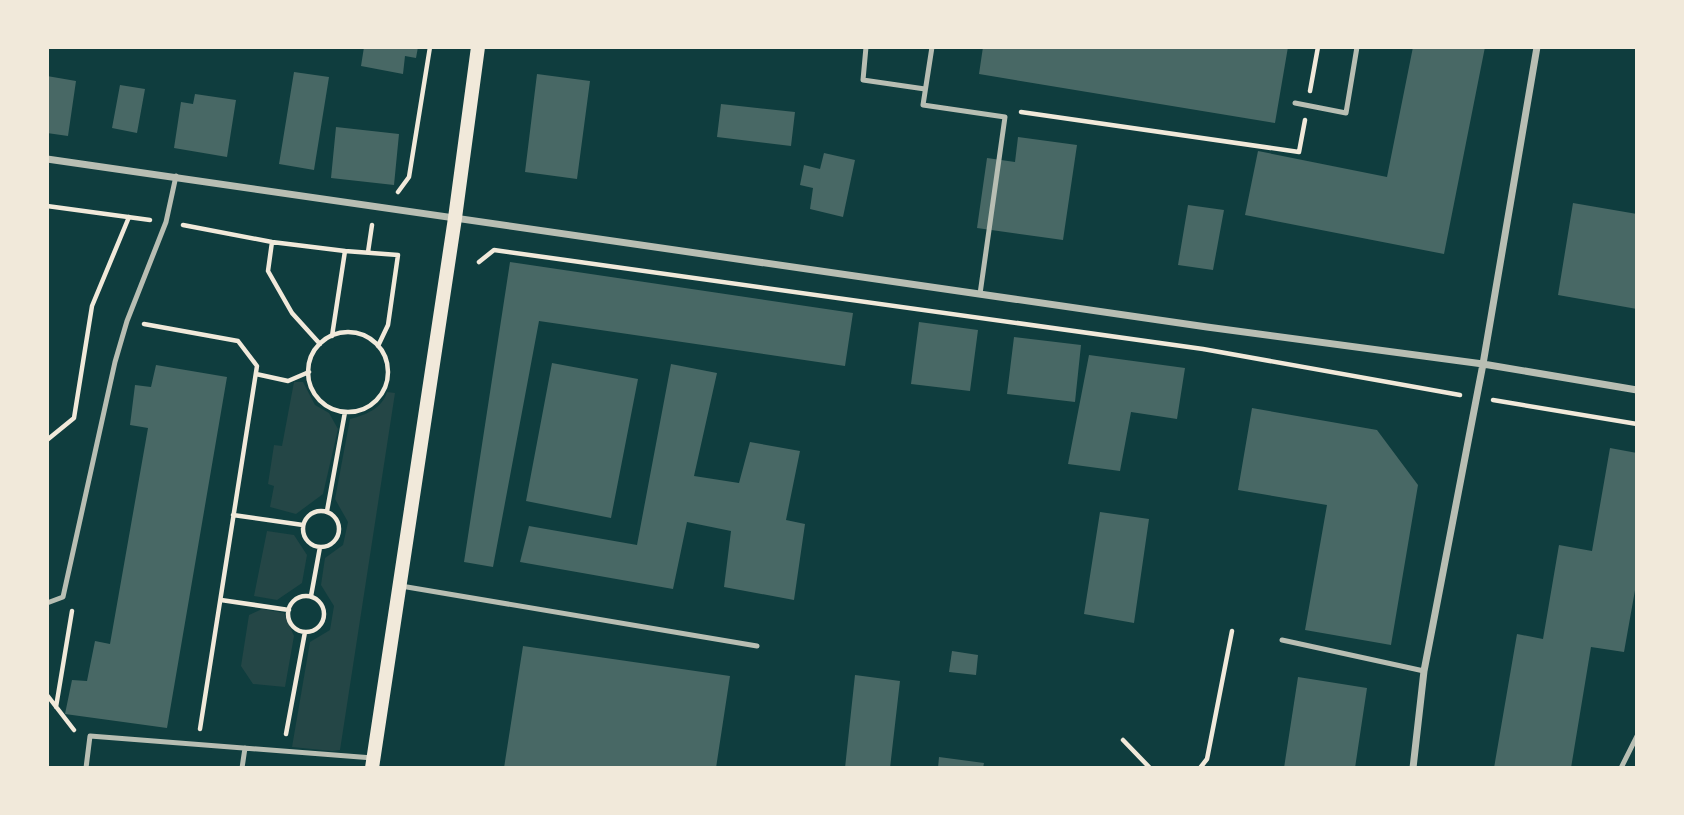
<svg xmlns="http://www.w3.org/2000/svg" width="1684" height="815" font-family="'PT Sans Narrow',sans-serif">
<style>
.green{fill:#244646}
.building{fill:#486865}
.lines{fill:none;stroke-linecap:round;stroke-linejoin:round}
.path{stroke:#f1e9da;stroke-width:4.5}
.service{stroke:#b8beb3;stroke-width:5}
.minor{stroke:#b8beb3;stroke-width:7}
.secondary{stroke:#f1e9da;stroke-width:14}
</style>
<rect width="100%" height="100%" fill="#0f3d3e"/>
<!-- green -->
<path class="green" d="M294,382H303L315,405L329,413L338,429L323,494L296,514L270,507L274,486L268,484L274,445L282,446Z
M387,392L395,393L340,750L332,751L292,747L310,642L330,630L334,606L321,585L325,558L343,545L348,522L335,499L350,419C365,415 382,409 387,392Z
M267,531L294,535L307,555L302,583L277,600L254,596Z
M262,609L284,613L294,636L285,687L253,684L241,666L249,615Z"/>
<!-- building -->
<path class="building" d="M364,47H418L416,58L405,56L403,74L361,66Z
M983,47H1288L1275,123L979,74Z
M1413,47H1485L1444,254L1245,215L1258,151L1387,177Z
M294,72L329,77L314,170L279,164Z
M537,74L590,81L577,179L525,172Z
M47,76L76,81L68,136L47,133Z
M120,85L145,89L137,133L112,128Z
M195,94L236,100L227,157L174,148L181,102L193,104Z
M721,104L795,112L791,146L717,137Z
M336,127L399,134L394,185L331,178Z
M1018,137L1077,145L1063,240L977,228L987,158L1015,162Z
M824,153L855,160L843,217L810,209L813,188L800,185L804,165L820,169Z
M1573,203L1637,214V309L1558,295Z
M1188,205L1224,210L1213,270L1178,265Z
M510,262L853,313L845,366L539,321L493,567L464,562Z
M919,322L978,330L970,391L911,384Z
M1014,337L1081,345L1075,402L1007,394Z
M1089,355L1185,368L1177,419L1131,412L1120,471L1068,464Z
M552,363L638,379L611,518L526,501Z
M671,364L717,373L694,476L739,483L750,442L800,451L786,520L805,524L794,600L724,587L731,531L687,522L673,589L520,562L529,526L637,545Z
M156,365L227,377L167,728L65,714L72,680L87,681L95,641L110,644L148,428L130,425L135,385L151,387Z
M1252,408L1377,430L1418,485L1391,645L1305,630L1327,505L1238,490Z
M1610,448L1637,453V579L1624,652L1591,647L1571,768H1494L1517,634L1543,639L1559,545L1592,551Z
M1100,512L1149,519L1134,623L1084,614Z
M523,646L730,676L716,768H504Z
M952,651L978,655L976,675L949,672Z
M855,675L900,681L890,768H845Z
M1298,677L1367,688L1355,768H1284Z
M939,757L984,763L983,768H938Z"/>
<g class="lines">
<!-- path -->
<path class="path" d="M1310,91L1318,47
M1021,112L1299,152L1305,120
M398,192L409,177L430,47
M47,206L150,220
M183,225L272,242L345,251L398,255L388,325L378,346
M272,242L268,271L292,313L320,344
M368,252L372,225
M479,262L494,250L1203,349L1460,395
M144,324L238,341L257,366L200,729
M308 372a40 40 0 1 1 80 0a40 40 0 1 1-80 0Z
M332,336L345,251
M256,374L288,381L309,372
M1493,400L1637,424
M47,440L74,418L92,306L129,217
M303 529a18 18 0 1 1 36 0a18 18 0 1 1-36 0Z
M327,511L345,412
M233,515L303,525
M311,596L320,547
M288 614a18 18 0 1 1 36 0a18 18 0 1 1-36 0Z
M221,600L289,610
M47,695L74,730
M56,707L72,611
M286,734L305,632
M1123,740L1150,768
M1200,768L1207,759L1232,631"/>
<!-- service -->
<path class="service" d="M866,47L863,80L925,89
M932,47L923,105L1005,117L980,294
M1295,103L1346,113L1357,47
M401,586L757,646
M47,603L63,597L115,362L127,321L166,222L176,176
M1282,640L1424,671
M86,768L90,736L373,758
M242,768L245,748
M1621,768L1637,736"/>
<!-- minor -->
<path class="minor" d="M47,159L1207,327L1483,364L1637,390
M1413,768L1424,671L1483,364L1537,47"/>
<!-- secondary -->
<path class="secondary" d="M372,768L455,218L478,47"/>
</g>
<!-- border -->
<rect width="1684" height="815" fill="none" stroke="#f1e9da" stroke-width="98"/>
</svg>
